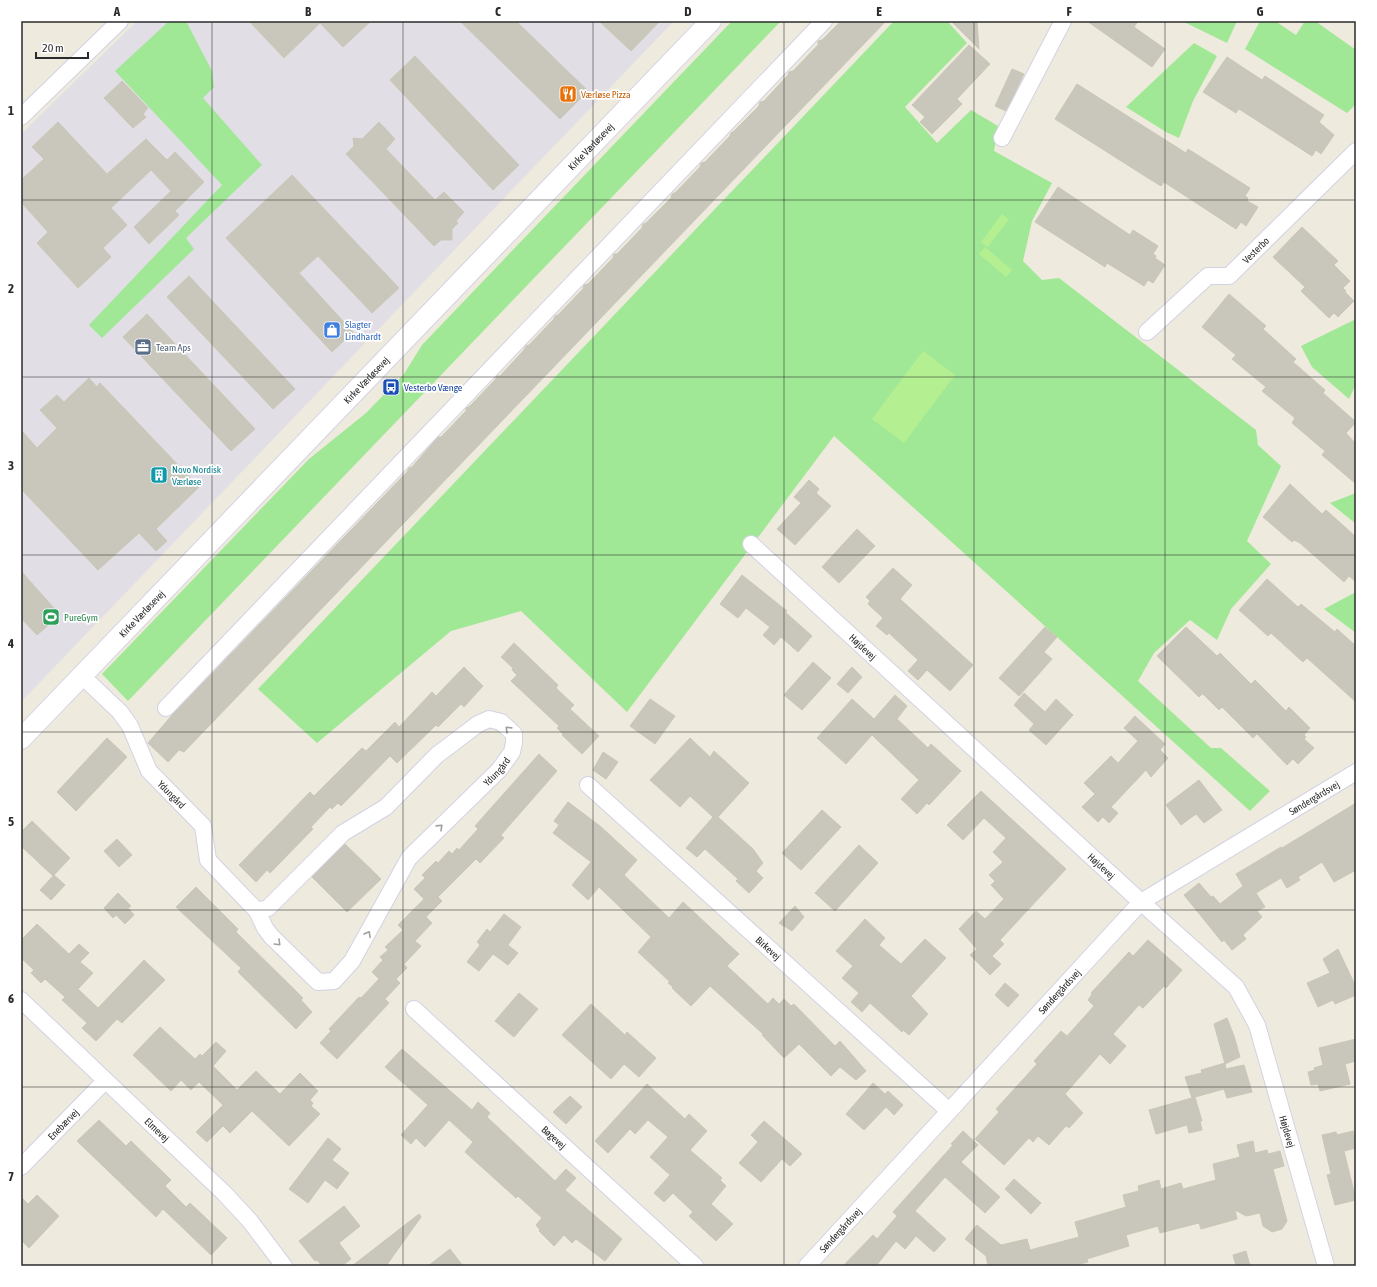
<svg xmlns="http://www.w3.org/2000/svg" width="1377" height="1287" font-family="'Asap Condensed',sans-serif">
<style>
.industrial{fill:#e2dee6}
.green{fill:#a1e896}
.pitch{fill:#b4f091}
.building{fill:#c9c7bb;stroke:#cac7b6}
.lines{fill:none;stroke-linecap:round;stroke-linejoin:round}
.minor-casing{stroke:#d2d2e5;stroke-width:18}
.tertiary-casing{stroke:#d2d2e5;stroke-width:22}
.minor{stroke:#fff;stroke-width:16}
.tertiary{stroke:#fff;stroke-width:20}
.oneway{stroke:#a0a0a0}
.grid{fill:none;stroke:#2b2b2b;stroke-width:1;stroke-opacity:0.55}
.labels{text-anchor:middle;stroke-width:3.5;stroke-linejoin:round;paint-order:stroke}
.food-label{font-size:10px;fill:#c56008;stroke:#fff;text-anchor:start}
.street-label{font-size:10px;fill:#2b2b2b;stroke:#fff}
.shop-label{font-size:10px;fill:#366cbe;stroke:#fff;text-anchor:start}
.service-label{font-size:10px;fill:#4e5e75;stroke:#fff;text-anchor:start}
.transit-label{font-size:10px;fill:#164399;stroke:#fff;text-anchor:start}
.culture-label{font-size:10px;fill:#0d838f;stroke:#fff;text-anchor:start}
.leisure-label{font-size:10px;fill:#27864d;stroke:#fff;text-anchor:start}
.neatline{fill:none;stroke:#2b2b2b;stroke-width:1.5}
.grid-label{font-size:13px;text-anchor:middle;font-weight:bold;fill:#2b2b2b}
</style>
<rect width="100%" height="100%" fill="#eeeadd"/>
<!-- industrial -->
<path class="industrial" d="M137,21H674L21,702V134Z"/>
<!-- green -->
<path class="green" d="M169,21H186L212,71L214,87L203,98L262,165L186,238L194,249L102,338L89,325L222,185L115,71Z
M732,21H781L128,701L102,674L309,459L366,413L404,374L422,345Z
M894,21H950L949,23L967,43L905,107L937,143L971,110L998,126L994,151L1052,183L1032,221L1023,261L1042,280L1059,278L1256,430L1258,445L1281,466L1247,541L1271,564L1231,609L1217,640L1190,620L1154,653L1138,681L1211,748H1221L1270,791L1250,811L834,436L627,712L521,611L451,631L317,743L258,689Z
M1182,21H1237L1227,43Z
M1260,21H1275L1296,35L1305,21H1315L1356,50V104L1347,113L1245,49Z
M1194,43L1217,56L1193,101L1179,138L1166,132L1126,107Z
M1356,319V384L1349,399L1312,367L1301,346Z
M1356,493V524L1330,503Z
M1356,592V633L1324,609Z"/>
<!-- pitch -->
<path class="pitch" d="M1002,214L1009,219L988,247L981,242Z
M985,247L1012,270L1006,277L979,254Z
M923,351L955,375L904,443L872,419Z"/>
<!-- building -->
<path class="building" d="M249,21H371L343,47L320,23L284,58Z
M460,21H516L588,91L560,119Z
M599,21H660L631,51Z
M841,21H886L184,752L179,750L168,762L148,743L173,714L407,472L409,468L412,467L438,437H441L466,411V408L470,406L495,380L497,376H500L524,350L526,346L529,345L554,319L555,316L558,315L583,289L584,285L588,284L613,258L614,254H617L642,228L643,224L646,223L671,198L672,194L676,192L700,167L701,163L705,162L730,136L731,133L734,131L759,106L760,102L764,101L788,75L789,72L793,71L818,45V41L822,40Z
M951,21H977L979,49Z
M1087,21H1138L1134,27L1165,49L1152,67Z
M969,45L990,64L957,99L962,104L932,134L920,122L925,117L912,105Z
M415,56L519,165L493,190L390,80Z
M1227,57L1262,80L1265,76L1324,115L1319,122L1334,135L1321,154L1316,150L1312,156L1239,109L1236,113L1203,92Z
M1012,69L1024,74L1006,111L995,106Z
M122,81L148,108L143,114L146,117L133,128L104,98Z
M1077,84L1186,153L1188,149L1250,188L1245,196L1248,198L1247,201L1258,207L1246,226L1241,222L1236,229L1164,182L1161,186L1148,178L1055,119Z
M58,122L107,174L146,139L167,160L175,152L204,182L175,211L179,215L149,244L134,227L171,191L151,170L111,208L127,225L103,248L111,257L78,288L37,243L48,232L21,202V180L44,159L32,147Z
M379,122L395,139L386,149L435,200L444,192L464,212L456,221L458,223L452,229V240H441L434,246L346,154L354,146L353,138L362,139Z
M292,175L399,288L372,313L318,256L299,273L353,332L332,352L226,238Z
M1058,187L1130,235L1133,230L1158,246L1153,254L1156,256L1155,258L1165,265L1153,283L1148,280L1144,286L1107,263L1105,267L1035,222Z
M1302,227L1338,261L1334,265L1350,281L1343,288L1346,291L1345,292L1354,301L1338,317L1334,313L1329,318L1301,291L1305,287L1273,257Z
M189,276L295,389L273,409L167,297Z
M1229,294L1266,326L1263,329L1296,359L1293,362L1325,390L1323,393L1356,422L1346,433L1356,444V484L1322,455L1325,451L1292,423L1295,418L1262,391L1266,387L1232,359L1236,355L1202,327Z
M147,314L255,429L231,451L123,337Z
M89,378L97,387L100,383L199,487L156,529L167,541L156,551L139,533L98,570L21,489V430L37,448L57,428L40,410L57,395L64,402Z
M809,480L819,489L816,493L831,506L795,545L777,529L801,503L794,497Z
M1290,484L1322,514L1326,510L1356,537V582L1349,576L1344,582L1300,543L1294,540L1292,542L1263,517Z
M857,529L875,546L839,583L822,567Z
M893,568L912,585L900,599L973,665L950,691L927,670L918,680L908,671L918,660L889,633L887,635L876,626L883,618L868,604L870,601L866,597Z
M21,571L60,615L37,635L21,618Z
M742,575L787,611L785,612L812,636L798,652L781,637L774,645L763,635L770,627L746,608L738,618L720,604Z
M1267,579L1298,607L1301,604L1335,632L1337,629L1356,646V702L1307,658L1303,662L1271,633L1268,636L1239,610Z
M1045,627L1057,637L1044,652L1052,659L1019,696L999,678Z
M1186,627L1217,656L1220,653L1251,684L1255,680L1286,711L1289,707L1310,728L1304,735L1306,737L1304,739L1314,748L1298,764L1293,759L1287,765L1257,734L1253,738L1222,707L1219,710L1204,695L1202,694L1199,697L1157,656Z
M514,643L558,685L556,688L574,705L570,709L599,736L582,754L562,735L563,734L557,728L559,726L511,681L517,675L512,670L513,668L501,657Z
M813,662L831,678L802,710L784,695Z
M464,667L483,686L464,707L461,704L438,727L436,725L397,763L390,756L341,806L338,803L332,809L330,807L311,827L313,829L270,873L267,870L256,882L239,865L310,792L314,796L362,748L366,751L395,722L399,727L432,692L436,696Z
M852,667L862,677L848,693L837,684Z
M1024,693L1045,712L1056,699L1073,715L1046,745L1029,730L1034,724L1014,705Z
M895,695L907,706L897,719L928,748L931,744L961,771L929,805L927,803L917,814L901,799L919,780L872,735L846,764L817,738L852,699L874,719Z
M650,699L675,716L655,744L630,726Z
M1135,716L1165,744L1160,750L1168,758L1151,777L1146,770L1111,807L1118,813L1109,823L1103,817L1098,822L1082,807L1095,794L1084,783L1111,756L1118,763L1138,741L1124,728Z
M107,738L127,757L76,811L57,792Z
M690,738L710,757L714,751L749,783L718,817L753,849L763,863L756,871L763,878L749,893L736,881L738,879L705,849L697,857L686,848L713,817L690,796L680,807L650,780Z
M603,752L618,762L606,779L593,770Z
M539,754L557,771L501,835L504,838L480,863L476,859L438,897L442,901L426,917L432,923L415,941L421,946L404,964L407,968L396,979L400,983L385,999L389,1003L337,1059L320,1043L331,1031L329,1029L359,997L361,998L379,979L372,972L383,960L380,957L388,950L385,947L403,930L398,925L424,899L414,889L425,878L422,875L436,861L438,863L449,851L452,854L457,848L459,850L478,829L475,826Z
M1199,780L1222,810L1204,823L1196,814L1181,825L1166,805Z
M981,791L1066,869L1000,940L1004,944L992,956L1001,964L990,975L970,955L977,949L959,929L976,911L985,919L1004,899L991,885L995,881L989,875L1003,862L993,852L1006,838L984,818L963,840L947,825Z
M568,802L600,826L637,860L624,875L669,918L683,902L739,954L727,966L768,1004L773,998L779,1004L784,999L791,1006L794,1004L835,1046L840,1041L866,1071L856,1080L840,1067L831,1076L799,1044L784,1058L762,1035L763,1034L710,986L691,1006L672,988L673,987L668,983L670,982L638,952L651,937L599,887L588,900L572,885L591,862L553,833L559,825L554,821Z
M1356,803V870L1334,882L1322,862L1298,877L1300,880L1287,888L1281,878L1256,893L1265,907L1257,911L1262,917L1243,935L1246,939L1232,950L1224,940L1222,942L1184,895L1199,883L1211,897L1213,896L1220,904L1243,886L1236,874L1281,847L1282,848Z
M822,810L841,827L801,870L782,853Z
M32,821L70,858L53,876L21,846V832Z
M117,839L132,855L119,867L104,851Z
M345,844L381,879L347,912L312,877Z
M859,845L878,863L835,911L815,893Z
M54,875L65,885L51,900L40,890Z
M196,887L238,929L236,932L303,998L301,1000L312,1012L296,1029L238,972L241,968L176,907Z
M118,893L131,906L128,908L134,915L125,924L116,915L113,918L104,908Z
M795,906L804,917L792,931L779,923Z
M504,914L521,927L508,945L518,953L508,965L493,954L479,971L467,962L480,945L477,942L487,929L490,932Z
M865,919L885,938L879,945L901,964L925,939L946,958L911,996L928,1014L909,1035L903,1030L902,1032L870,1003L862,1012L851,1002L859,993L842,978L853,966L836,951Z
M37,924L69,954L79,944L89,953L80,962L93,973L78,989L98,1008L144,960L165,980L122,1023L117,1019L96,1041L82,1028L87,1023L62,1000L65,997L45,979L41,983L31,973L34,970L21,958V940Z
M1148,940L1182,970L1166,988L1164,986L1143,1008L1139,1005L1113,1034L1126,1046L1110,1064L1100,1054L1065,1094L1083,1113L1069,1128L1066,1126L1049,1145L1038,1136L1033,1142L1029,1138L1004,1165L975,1139L999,1112L996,1109L1037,1064L1034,1061L1061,1031L1067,1036L1094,1006L1088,1000L1092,994L1091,993L1129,952L1133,956Z
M1338,949L1356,987V995L1335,1004L1333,1000L1318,1007L1307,983L1330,973L1323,959Z
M1005,983L1019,995L1008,1007L995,995Z
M519,993L538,1009L514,1037L495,1021Z
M591,1004L625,1035L627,1032L656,1058L639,1077L624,1064L611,1079L562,1035Z
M1227,1018L1234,1036L1240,1057L1225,1064L1214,1024Z
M160,1027L195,1059L200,1054L202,1056L216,1042L226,1051L213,1066L237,1090L256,1071L280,1094L300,1073L318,1091L310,1100L313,1103L311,1106L320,1114L289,1146L252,1111L230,1133L223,1126L207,1142L196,1132L223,1105L199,1082L191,1090L181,1080L171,1091L133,1055Z
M1356,1039V1061L1345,1064L1350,1084L1320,1091L1318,1084L1311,1085L1308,1072L1315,1070L1314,1068L1323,1065L1319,1048Z
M402,1049L472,1110L478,1102L490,1113L487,1117L555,1181L566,1169L576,1178L565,1190L622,1239L605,1261L576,1239L572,1243L564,1235L554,1246L539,1231L540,1230L536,1225L542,1218L518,1196L516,1198L465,1152L473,1142L449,1120L425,1147L416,1138L411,1144L401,1135L428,1105L385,1067Z
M1225,1063L1226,1069L1244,1065L1252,1092L1227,1098L1224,1089L1195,1097L1202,1121H1200L1202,1130L1189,1133L1187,1125L1156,1134L1149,1110L1192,1098L1185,1077L1202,1073L1201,1070Z
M873,1083L885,1094L888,1091L903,1105L894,1115L886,1107L864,1130L846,1114Z
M647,1084L685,1119L689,1114L707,1131L690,1150L722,1178L720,1180L726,1186L711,1204L733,1224L716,1241L689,1216L693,1212L673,1193L664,1202L654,1193L670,1175L650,1157L668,1137L648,1120L635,1134L630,1129L608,1153L595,1141Z
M570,1096L582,1107L566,1124L553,1112Z
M99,1120L126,1146L131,1141L171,1180L165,1186L186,1207L190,1203L227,1238L211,1255L163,1209L156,1217L77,1141Z
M764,1121L802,1154L790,1166L782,1159L761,1182L739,1163L758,1142L751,1135Z
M963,1131L978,1145L961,1162L1000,1197L985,1213L945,1177L915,1211L946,1239L934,1252L916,1236L905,1249L896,1241L876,1266H843L873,1235L877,1239L897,1216L893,1212L953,1145L951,1144Z
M1353,1131L1356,1148L1344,1151L1356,1200L1335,1205L1327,1175L1331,1174L1322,1135L1336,1132L1337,1135Z
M328,1138L341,1149L332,1160L349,1173L337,1189L325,1180L308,1203L289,1189Z
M1253,1141L1255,1153L1267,1150L1268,1154L1280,1151L1284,1166L1273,1169L1287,1221L1282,1229L1272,1232L1263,1226L1260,1213L1246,1216L1235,1210L1237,1219L1201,1229L1199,1223L1160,1233L1158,1226L1126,1235L1129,1246L1087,1259L1088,1262L1072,1266H988L986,1256L965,1239L977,1225L1001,1245L1027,1239L1030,1250L1079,1237L1075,1222L1126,1207L1123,1195L1139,1191L1138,1186L1159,1180L1161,1189L1181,1183L1183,1189L1216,1180L1213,1164L1240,1157L1237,1145Z
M1014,1179L1041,1203L1031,1214L1005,1189Z
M37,1195L59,1216L29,1248L21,1240V1197L28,1204Z
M344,1206L360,1226L339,1243L351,1259L342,1266H322L317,1260L315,1261L299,1241Z
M419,1214L421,1217L386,1266H352Z
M450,1249L463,1266H428Z
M1246,1251L1250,1266H1236L1233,1255Z"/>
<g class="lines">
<defs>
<g id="minor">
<path d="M21,117L120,21"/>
<path d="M1002,138L1063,21"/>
<path id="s1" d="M1147,332L1208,276H1229L1356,151"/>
<path id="s2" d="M751,544L1141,902L1236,987L1257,1025L1326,1266"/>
<path id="s3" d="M82,676L120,712L130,726L149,771L203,826L208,860L257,911L265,928L271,936L318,982L334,981L352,961L409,858L499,770L512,752L514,743V734L501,722L489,719L478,724L437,755L386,807L343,833L268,908L257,911"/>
<path d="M166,708L824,21"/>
<path id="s4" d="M588,785L949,1111"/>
<path id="s5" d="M21,1000L224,1193L250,1221L284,1266"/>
<path id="s6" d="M414,1009L695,1266"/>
<path id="s7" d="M21,1167L105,1081"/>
<path id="s8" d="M807,1266L1141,902L1356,772"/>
</g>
<g id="tertiary">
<path id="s9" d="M21,739L711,21"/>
</g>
</defs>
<!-- minor casing -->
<use href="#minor" class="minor-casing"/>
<!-- tertiary casing -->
<use href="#tertiary" class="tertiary-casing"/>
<!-- minor -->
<use href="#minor" class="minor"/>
<!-- tertiary -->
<use href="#tertiary" class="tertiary"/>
</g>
<!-- one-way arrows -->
<defs><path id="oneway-chevron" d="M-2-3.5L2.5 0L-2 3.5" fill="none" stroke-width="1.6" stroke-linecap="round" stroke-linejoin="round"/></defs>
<g class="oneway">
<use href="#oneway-chevron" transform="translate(508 729) rotate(-136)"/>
<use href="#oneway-chevron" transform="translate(440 827) rotate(-44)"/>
<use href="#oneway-chevron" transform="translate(368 934) rotate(-61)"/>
<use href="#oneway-chevron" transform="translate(278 943) rotate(45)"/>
</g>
<!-- grid -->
<path class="grid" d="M212,21V1266M403,21V1266M593,21V1266M784,21V1266M974,21V1266M1165,21V1266M21,200H1356M21,377H1356M21,555H1356M21,732H1356M21,910H1356M21,1087H1356"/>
<!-- icons -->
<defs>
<symbol id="restaurant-square" viewBox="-11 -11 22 22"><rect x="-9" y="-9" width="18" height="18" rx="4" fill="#e8710a" stroke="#fff"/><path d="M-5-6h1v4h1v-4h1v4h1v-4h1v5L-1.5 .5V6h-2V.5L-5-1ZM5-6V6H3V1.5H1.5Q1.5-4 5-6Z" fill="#fff"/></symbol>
<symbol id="shop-square" viewBox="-11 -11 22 22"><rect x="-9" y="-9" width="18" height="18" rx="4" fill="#3f7fe0" stroke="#fff"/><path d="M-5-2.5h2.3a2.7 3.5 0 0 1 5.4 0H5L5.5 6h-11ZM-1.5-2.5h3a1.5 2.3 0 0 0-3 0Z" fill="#fff"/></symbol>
<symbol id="office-square" viewBox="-11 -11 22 22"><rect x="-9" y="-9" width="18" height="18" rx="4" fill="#5c6f8a" stroke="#fff"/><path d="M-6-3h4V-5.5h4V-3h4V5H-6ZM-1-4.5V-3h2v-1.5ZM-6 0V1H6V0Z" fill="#fff"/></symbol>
<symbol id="bus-square" viewBox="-11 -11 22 22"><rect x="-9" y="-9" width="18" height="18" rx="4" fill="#1a4fb4" stroke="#fff"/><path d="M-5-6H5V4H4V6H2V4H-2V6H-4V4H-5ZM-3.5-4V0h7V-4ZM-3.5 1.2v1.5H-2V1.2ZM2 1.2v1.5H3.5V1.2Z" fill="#fff"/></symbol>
<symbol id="building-square" viewBox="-11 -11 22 22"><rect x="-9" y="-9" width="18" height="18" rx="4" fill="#0f9aa8" stroke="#fff"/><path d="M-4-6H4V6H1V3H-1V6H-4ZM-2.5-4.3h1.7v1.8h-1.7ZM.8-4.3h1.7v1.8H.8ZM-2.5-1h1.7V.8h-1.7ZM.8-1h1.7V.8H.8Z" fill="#fff"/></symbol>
<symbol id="stadium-square" viewBox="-11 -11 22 22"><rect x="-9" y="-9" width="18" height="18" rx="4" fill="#2e9e5b" stroke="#fff"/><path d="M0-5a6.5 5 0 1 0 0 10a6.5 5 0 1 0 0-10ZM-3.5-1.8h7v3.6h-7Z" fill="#fff"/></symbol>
</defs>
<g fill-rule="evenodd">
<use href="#restaurant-square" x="558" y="84" width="20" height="20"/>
<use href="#shop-square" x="322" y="320" width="20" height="20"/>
<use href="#office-square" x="133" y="337" width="20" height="20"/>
<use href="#bus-square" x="381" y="377" width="20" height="20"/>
<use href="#building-square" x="149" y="465" width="20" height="20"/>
<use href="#stadium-square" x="41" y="607" width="20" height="20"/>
</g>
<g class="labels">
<!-- food labels -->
<g class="food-label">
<text x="581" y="98">Værløse Pizza</text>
</g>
<!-- street labels -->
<g class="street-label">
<text dy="4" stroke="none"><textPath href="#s9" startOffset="822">Kirke Værløsevej</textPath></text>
<text dy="4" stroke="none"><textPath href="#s1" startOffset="141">Vesterbo</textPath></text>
<text dy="4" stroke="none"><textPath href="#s9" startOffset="498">Kirke Værløsevej</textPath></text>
<text dy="4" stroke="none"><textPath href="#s9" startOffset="174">Kirke Værløsevej</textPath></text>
<text dy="4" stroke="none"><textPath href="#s2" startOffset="152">Højdevej</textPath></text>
<text dy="4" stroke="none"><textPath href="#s3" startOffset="679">Ydungård</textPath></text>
<text dy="4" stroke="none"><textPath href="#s3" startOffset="151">Ydungård</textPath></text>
<text dy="4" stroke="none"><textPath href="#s8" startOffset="696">Søndergårdsvej</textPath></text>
<text dy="4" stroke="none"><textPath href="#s2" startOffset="476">Højdevej</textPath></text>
<text dy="4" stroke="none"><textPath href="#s4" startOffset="243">Birkevej</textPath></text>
<text dy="4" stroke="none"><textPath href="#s8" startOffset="373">Søndergårdsvej</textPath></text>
<text dy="4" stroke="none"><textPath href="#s7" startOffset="60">Enebærvej</textPath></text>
<text dy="4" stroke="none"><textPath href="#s5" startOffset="188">Elmevej</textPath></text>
<text dy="4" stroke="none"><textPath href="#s2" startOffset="811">Højdevej</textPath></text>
<text dy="4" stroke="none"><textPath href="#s6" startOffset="190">Bøgevej</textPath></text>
<text dy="4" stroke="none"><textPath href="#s8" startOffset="49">Søndergårdsvej</textPath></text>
</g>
<!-- shop labels -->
<g class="shop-label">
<text x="345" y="328">Slagter<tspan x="345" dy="12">Lindhardt</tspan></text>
</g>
<!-- service labels -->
<g class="service-label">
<text x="156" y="351">Team Aps</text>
</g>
<!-- transit labels -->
<g class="transit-label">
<text x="404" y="391">Vesterbo Vænge</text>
</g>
<!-- culture labels -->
<g class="culture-label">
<text x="172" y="473">Novo Nordisk<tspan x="172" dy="12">Værløse</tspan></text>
</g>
<!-- leisure labels -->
<g class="leisure-label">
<text x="64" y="621">PureGym</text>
</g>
</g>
<!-- border -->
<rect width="1377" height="1287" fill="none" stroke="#ffffff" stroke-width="44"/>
<!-- scale -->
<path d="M36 52v6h52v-6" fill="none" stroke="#2b2b2b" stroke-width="2"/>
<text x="42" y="52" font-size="12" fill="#2b2b2b" stroke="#ffffff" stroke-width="3" paint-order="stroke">20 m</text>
<rect x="22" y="22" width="1333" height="1243" class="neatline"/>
<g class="grid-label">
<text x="117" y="16">A</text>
<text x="308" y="16">B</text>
<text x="498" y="16">C</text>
<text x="688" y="16">D</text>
<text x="879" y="16">E</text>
<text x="1069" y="16">F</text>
<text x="1260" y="16">G</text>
<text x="11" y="115">1</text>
<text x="11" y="293">2</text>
<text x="11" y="470">3</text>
<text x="11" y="648">4</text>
<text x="11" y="826">5</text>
<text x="11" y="1003">6</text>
<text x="11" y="1181">7</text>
</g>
</svg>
